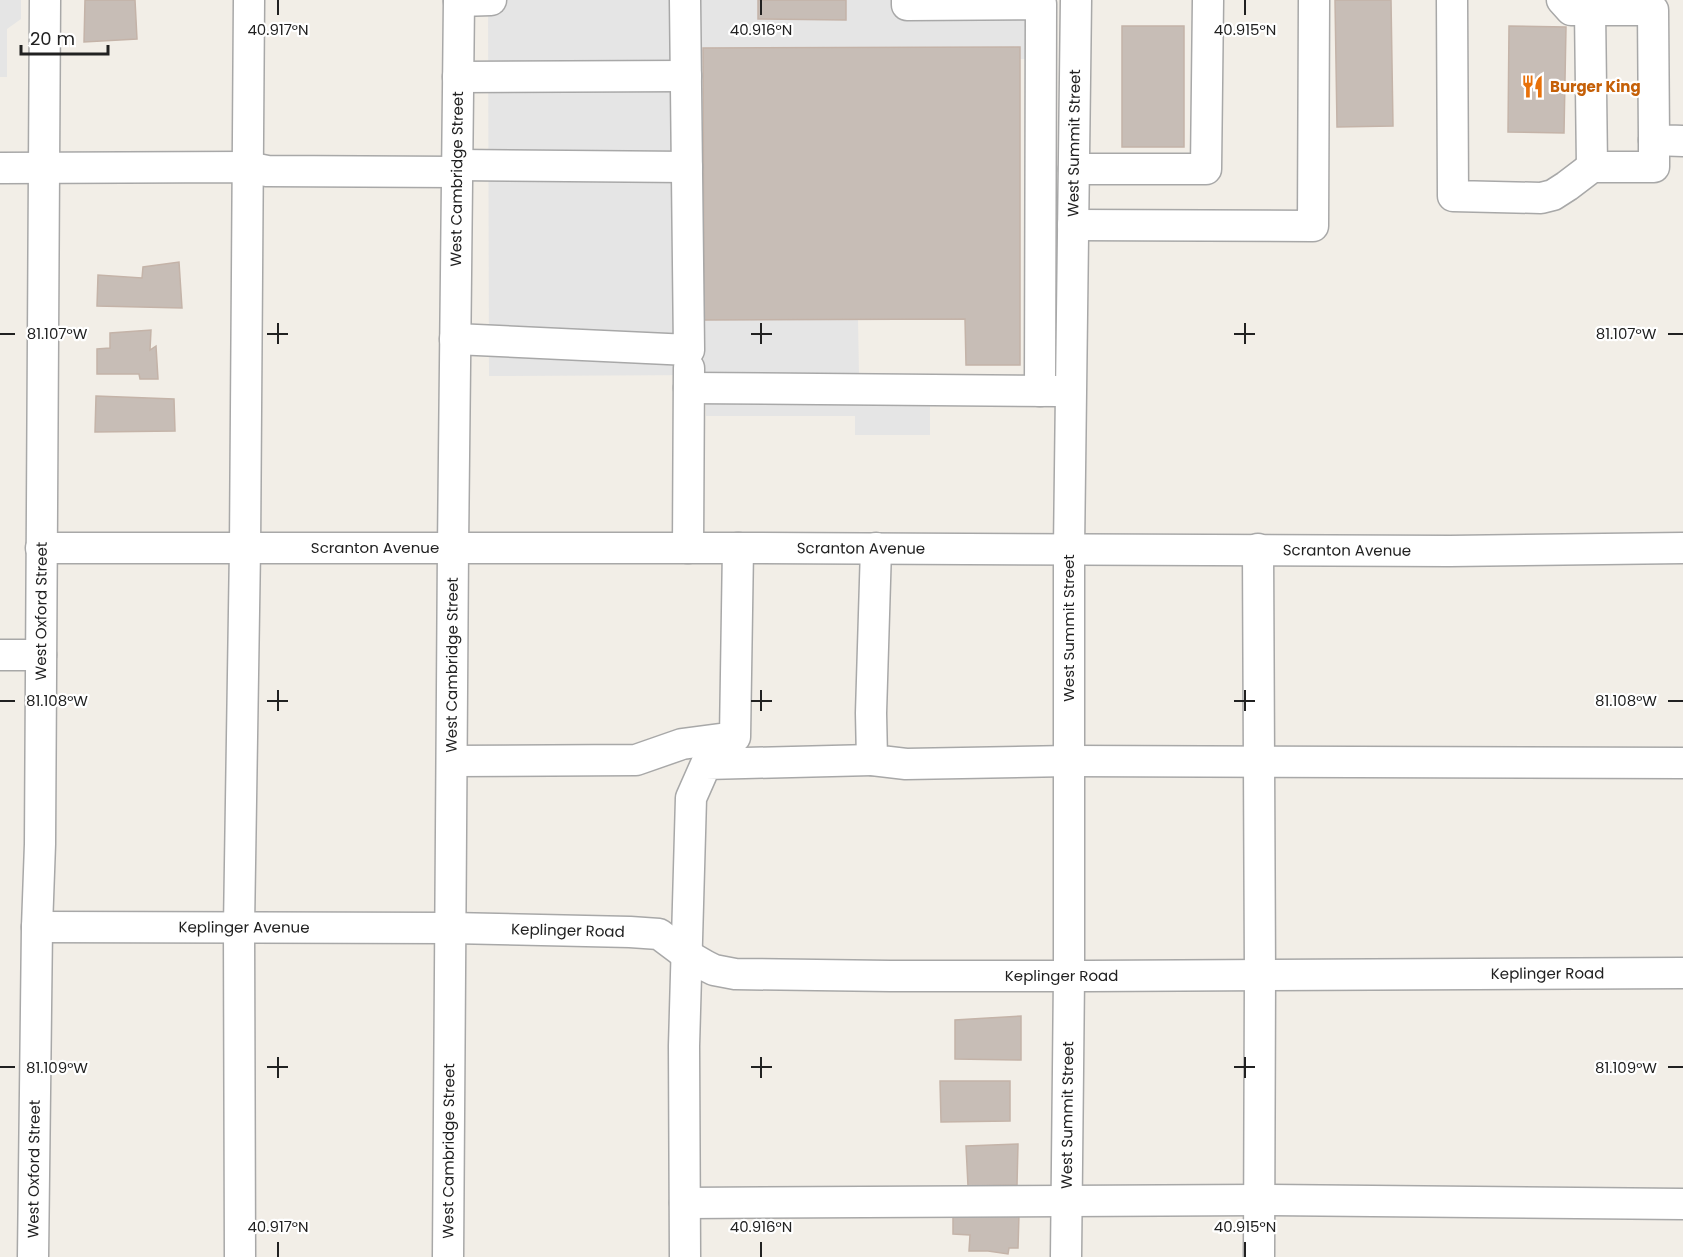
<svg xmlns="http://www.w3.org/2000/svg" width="1683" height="1257" font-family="Poppins,sans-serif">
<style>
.parking{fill:#e5e5e5}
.building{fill:#c7bdb6;stroke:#c4b3a8;stroke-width:1.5}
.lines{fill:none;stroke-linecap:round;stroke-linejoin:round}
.minor-casing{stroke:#a8a8a8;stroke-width:33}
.minor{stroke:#fff;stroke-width:30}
.ticks{fill:none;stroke:#212121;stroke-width:2}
.labels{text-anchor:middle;stroke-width:4.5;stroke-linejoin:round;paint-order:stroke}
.food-label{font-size:15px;font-weight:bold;fill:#c56008;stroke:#fff;text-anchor:start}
.street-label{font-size:15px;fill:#212121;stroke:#fff}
.ticks-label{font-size:15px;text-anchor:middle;fill:#212121;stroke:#fff;stroke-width:4.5;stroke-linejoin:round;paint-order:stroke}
</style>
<rect width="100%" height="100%" fill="#f2eee7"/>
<!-- parking -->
<path class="parking" d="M0,0H21V19L7,29V77H0Z
M488,0H1049V59H1020L704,320L858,319L859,375L930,374V435H855V416H706V375L489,376Z"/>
<!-- building -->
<path class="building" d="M85,0H135L137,39L84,42Z
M758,0H846V20L758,19Z
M1335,0H1391L1393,126L1337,127Z
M1122,26H1184V147H1122Z
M1509,26L1566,27L1564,133L1508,132Z
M1020,47V365H966L965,319L704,320L703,48Z
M179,262L182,308L97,306L98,275L142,278L143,267Z
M151,330L150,350L156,346L158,379H140L139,374H97V349L110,348V333Z
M96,396L174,399L175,431L95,432Z
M1021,1016V1060L955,1059V1020Z
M940,1081H1010V1121L941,1122Z
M1018,1144L1017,1185L968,1186L966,1146Z
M953,1212L1019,1214L1018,1248H1009L1008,1254L988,1251H969L970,1235L953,1234Z"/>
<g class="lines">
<defs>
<g id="minor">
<path d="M907,0V5L1041,4L1040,391"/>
<path d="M1452,0L1453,196L1541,198L1553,195L1567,186L1592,167H1654V140"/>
<path d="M1562,0L1571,10H1653L1654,140L1683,141"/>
<path d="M459,1L491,0"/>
<path d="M1590,10L1592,167"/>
<path d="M458,77L686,76"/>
<path d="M457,165L687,167"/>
<path d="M0,168L248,167L267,171L457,172"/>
<path d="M1074,169H1206L1208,0"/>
<path d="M1073,225L1313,226L1314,0"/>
<path d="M455,339L689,350L685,0"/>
<path d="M689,388L1059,391"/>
<path id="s1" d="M41,548H738L1450,551L1683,548"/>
<path d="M688,548L689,368"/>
<path d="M876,548L871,713L872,760L906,764L1069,761L1683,763"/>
<path d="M1258,549L1260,975L1259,1257"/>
<path d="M0,655H41"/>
<path d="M452,761L636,760L682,744L735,737L738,548"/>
<path id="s2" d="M37,927L451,928L630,932L659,934L687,955L706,966L714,970L735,974L890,976H1089L1683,973"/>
<path d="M685,1203L1260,1200L1683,1204"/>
<path id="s3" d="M33,1257L37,927L40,844L45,0"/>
<path d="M240,1257L239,927L245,548L249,0"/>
<path id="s4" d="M448,1257L453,548L459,0"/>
<path d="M685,1257L684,1046L691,798L706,764L872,760"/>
<path id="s5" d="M1066,1257L1069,976V549L1076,0"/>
</g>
</defs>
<!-- minor casing -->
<use href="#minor" class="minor-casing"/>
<!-- minor -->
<use href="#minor" class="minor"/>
</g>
<!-- ticks -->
<path class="ticks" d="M278,0V15M761,0V15M1245,0V15M278,323V344M761,323V344M1245,323V344M0,334H15M267,334H288M751,334H772M1234,334H1255M1668,334H1683M278,690V711M761,690V711M1245,690V711M0,701H15M267,701H288M751,701H772M1234,701H1255M1668,701H1683M278,1057V1078M761,1057V1078M1245,1057V1078M0,1067H15M267,1067H288M751,1067H772M1234,1067H1255M1668,1067H1683M278,1242V1257M761,1242V1257M1245,1242V1257"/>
<!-- icons -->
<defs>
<symbol id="restaurant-bare" viewBox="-9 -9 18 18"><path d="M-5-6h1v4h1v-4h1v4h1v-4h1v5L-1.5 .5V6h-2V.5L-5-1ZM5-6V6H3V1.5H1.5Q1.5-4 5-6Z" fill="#e8710a" stroke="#fff" stroke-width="2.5" paint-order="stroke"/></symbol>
</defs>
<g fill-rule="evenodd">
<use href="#restaurant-bare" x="1516" y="70" width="33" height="33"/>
</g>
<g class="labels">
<!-- food labels -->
<g class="food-label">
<text x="1550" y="92">Burger King</text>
</g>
<!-- street labels -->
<g class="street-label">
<text dy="5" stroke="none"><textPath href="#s5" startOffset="1114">West Summit Street</textPath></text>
<text dy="5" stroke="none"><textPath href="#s4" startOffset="1078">West Cambridge Street</textPath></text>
<text dy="5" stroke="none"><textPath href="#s1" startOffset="334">Scranton Avenue</textPath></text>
<text dy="5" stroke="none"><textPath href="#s1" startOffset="820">Scranton Avenue</textPath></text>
<text dy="5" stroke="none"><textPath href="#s1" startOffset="1306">Scranton Avenue</textPath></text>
<text dy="5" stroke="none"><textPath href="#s3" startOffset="646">West Oxford Street</textPath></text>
<text transform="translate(1069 628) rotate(-90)" y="5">West Summit Street</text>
<text dy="5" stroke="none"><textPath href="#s4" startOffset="592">West Cambridge Street</textPath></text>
<text dy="5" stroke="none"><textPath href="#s2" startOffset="207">Keplinger Avenue</textPath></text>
<text dy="5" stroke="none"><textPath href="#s2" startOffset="531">Keplinger Road</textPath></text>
<text dy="5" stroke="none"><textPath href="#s2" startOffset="1522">Keplinger Road</textPath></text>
<text dy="5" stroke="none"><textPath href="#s2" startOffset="1036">Keplinger Road</textPath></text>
<text dy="5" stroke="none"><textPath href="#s5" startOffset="142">West Summit Street</textPath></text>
<text dy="5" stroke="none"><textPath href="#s4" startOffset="106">West Cambridge Street</textPath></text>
<text dy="5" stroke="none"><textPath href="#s3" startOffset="88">West Oxford Street</textPath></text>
</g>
</g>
<g class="ticks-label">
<text x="278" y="35">40.917°N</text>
<text x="761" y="35">40.916°N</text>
<text x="1245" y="35">40.915°N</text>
<text x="1626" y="339">81.107°W</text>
<text x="57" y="339">81.107°W</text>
<text x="1626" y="706">81.108°W</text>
<text x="57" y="706">81.108°W</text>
<text x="1626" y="1073">81.109°W</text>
<text x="57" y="1073">81.109°W</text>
<text x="278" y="1232">40.917°N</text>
<text x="761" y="1232">40.916°N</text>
<text x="1245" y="1232">40.915°N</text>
</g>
<!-- scale -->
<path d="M21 45v9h87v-9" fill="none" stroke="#212121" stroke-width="3"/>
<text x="30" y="45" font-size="18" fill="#212121" stroke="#ffffff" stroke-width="4.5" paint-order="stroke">20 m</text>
</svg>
